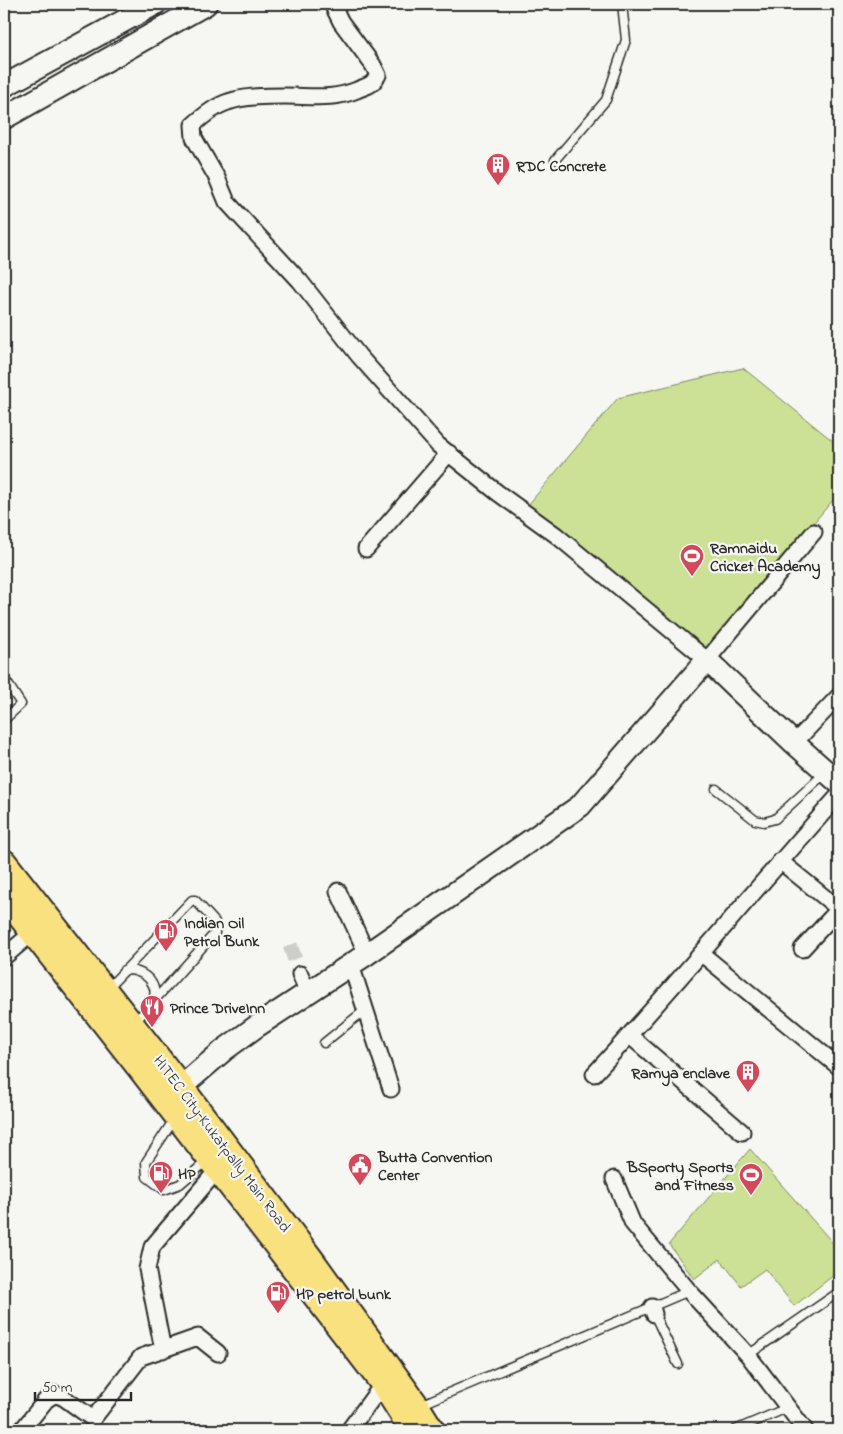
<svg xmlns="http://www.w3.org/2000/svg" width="843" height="1434" font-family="'Indie Flower',sans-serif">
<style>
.green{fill:#cde196;stroke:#7c8660}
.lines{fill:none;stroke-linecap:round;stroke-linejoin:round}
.street-tunnel{stroke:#cdcdca;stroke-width:15;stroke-dasharray:15 8;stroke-linecap:butt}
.lane-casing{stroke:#2b2b2b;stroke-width:11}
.street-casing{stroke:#2b2b2b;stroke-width:19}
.secondary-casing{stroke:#2b2b2b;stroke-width:25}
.primary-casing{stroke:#2b2b2b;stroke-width:28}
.lane{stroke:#f6f6f2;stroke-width:8}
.street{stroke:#f6f6f2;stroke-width:15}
.secondary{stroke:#f6f6f2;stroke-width:21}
.primary{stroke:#fae180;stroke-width:24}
.labels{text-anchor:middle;stroke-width:4.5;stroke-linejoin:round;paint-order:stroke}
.poi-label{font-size:16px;font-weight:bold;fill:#2b2b2b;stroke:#f6f6f2;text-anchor:start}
.street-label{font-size:16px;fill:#2b2b2b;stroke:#f6f6f2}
</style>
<rect width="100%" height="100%" fill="#f6f6f2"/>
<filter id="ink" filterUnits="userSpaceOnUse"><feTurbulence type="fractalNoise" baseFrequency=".02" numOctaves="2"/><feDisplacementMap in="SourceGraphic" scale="10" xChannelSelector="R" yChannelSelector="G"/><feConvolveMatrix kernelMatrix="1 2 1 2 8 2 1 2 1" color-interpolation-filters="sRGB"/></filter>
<g filter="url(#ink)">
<!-- green -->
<path class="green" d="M743,368L839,446V493L706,649L528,505L618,398Z
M750,1149L839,1250V1271L794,1306L765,1269L741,1286L720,1259L694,1279L669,1244Z"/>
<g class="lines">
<!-- street-tunnel -->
<path class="street-tunnel" d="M290,945L300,974"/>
<defs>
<path id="lane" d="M555,160L606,100L626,40L622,4
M4,678L21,704L4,720
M716,789L755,820L764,822L775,819L825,773
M124,970C136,969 150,975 154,988C155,991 154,997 154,1000
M107,989L192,900H195L215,922V933L134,1023
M324,1043L365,1010
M175,1118L146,1162L147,1177L164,1190L180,1184L208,1160
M654,1314L678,1364
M748,1355L839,1292
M420,1405L689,1291
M735,1430L787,1408"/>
<path id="street" d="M332,4L341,22L373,65L378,75C371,87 368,85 357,90C333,100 311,96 285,96C267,96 245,96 228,102C215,106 203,116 193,125L194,138L217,178L227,202L300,281L359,356L438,445L498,493L556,535L707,660L814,532
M366,549L449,453
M794,743L839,696
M780,861L839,909
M338,891L367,954
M802,949L839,909
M702,954L839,1067
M4,957L32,933
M351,965L391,1089
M300,974L308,993
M629,1035L742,1132
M594,1074C678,983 757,887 839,795
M614,1179L633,1224L689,1291L748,1355L805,1430
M652,1307L654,1314
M163,1350L147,1269L152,1247L218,1169
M22,1430L46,1400L55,1394L64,1398L93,1419L141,1357L198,1337L218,1353
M349,1430L383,1384"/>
<path id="secondary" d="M4,86L155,4
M4,118L206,4
M181,1087L224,1050L257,1026L367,954L580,806L707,660L794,743L839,783"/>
<path id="primary" d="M4,862L181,1087L311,1259L417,1406L432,1430
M4,896L142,1071L363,1358L383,1384L412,1430"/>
</defs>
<!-- lane casing -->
<use href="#lane" class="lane-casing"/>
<!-- street casing -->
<use href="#street" class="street-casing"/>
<!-- secondary casing -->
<use href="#secondary" class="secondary-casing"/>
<!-- primary casing -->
<use href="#primary" class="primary-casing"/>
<!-- lane -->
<use href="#lane" class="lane"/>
<!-- street -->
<use href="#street" class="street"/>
<!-- secondary -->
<use href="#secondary" class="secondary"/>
<!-- primary -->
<use href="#primary" class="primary"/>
</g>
</g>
<!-- icons -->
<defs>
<symbol id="building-pin" viewBox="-11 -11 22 30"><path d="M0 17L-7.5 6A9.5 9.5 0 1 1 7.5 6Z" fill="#d1495b" stroke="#f6f6f2"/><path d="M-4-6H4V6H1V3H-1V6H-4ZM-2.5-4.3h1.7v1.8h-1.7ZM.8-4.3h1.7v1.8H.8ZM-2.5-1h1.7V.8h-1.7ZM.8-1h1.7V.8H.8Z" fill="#fff"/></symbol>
<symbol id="stadium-pin" viewBox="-11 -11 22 30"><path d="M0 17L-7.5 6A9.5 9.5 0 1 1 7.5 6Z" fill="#d1495b" stroke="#f6f6f2"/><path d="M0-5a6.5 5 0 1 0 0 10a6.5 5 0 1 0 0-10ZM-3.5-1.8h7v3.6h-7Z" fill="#fff"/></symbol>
<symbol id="fuel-pin" viewBox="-11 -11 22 30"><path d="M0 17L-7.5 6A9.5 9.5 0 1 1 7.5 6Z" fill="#d1495b" stroke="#f6f6f2"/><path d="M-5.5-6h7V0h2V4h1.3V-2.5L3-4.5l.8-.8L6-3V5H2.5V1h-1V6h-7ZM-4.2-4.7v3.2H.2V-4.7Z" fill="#fff"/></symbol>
<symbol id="restaurant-pin" viewBox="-11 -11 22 30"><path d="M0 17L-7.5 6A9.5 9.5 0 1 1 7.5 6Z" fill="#d1495b" stroke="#f6f6f2"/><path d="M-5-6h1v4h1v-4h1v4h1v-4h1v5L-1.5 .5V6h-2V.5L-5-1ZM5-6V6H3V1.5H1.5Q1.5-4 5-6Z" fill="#fff"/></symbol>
<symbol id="civic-pin" viewBox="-11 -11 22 30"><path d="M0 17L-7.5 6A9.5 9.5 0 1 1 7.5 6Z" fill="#d1495b" stroke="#f6f6f2"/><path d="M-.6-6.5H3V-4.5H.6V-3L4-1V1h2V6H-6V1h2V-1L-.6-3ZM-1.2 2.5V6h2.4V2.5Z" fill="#fff"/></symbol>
</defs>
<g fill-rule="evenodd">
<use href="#building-pin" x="484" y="151" width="28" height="38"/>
<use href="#stadium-pin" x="678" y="542" width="28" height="38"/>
<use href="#fuel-pin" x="152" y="917" width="28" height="38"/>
<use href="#restaurant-pin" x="138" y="993" width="28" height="38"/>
<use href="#building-pin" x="734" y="1058" width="28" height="38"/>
<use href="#civic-pin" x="346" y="1151" width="28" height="38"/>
<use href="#fuel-pin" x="147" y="1159" width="28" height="38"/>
<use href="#stadium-pin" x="737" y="1161" width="28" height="38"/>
<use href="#fuel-pin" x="264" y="1279" width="28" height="38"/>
</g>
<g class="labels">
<!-- poi labels -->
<g class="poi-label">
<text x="516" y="171">RDC Concrete</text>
<text x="710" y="553">Ramnaidu<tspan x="710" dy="18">Cricket Academy</tspan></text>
<text x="184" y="928">Indian Oil<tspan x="184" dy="18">Petrol Bunk</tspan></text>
<text x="170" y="1013">Prince DriveInn</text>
<text x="730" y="1078" text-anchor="end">Ramya enclave</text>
<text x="378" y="1162">Butta Convention<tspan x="378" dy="18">Center</tspan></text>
<text x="734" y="1172" text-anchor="end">BSporty Sports<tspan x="734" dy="18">and Fitness</tspan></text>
<text x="178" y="1179">HP</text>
<text x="296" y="1299">HP petrol bunk</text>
</g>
<!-- street labels -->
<g class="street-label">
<text transform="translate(223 1143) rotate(53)" y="6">HITEC City–Kukatpally Main Road</text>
</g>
</g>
<!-- margin -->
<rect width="843" height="1434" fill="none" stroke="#f6f6f2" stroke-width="20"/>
<rect x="10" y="10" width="823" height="1414" fill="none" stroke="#2b2b2b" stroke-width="2" filter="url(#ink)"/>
<!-- scale -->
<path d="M35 1392v8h96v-8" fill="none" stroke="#2b2b2b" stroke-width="2.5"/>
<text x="42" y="1392" font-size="15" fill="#2b2b2b" stroke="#f6f6f2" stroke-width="4" paint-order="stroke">50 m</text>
</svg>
